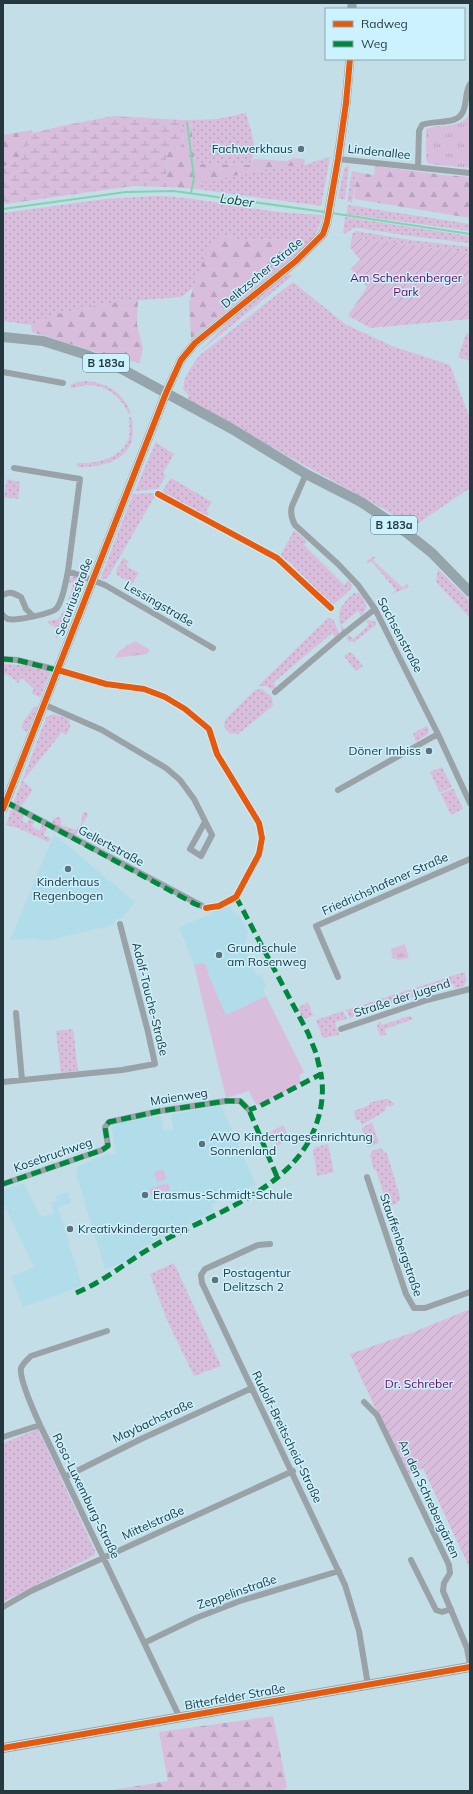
<svg xmlns="http://www.w3.org/2000/svg" width="473" height="1794" font-family="Mulish,sans-serif">
<style>
.built{fill:#b1ddea}
.grass{fill:url(#grass-dots)}
.forest{fill:url(#forest-firs)}
.wetland{fill:url(#wetland-marsh)}
.park{fill:url(#park-tufts)}
.garden{fill:url(#garden-furrows)}
.pitch{fill:#d8bedc}
.lines{fill:none;stroke-linecap:round;stroke-linejoin:round}
.stream{stroke:#81d4b0;stroke-width:2}
.street{stroke:#99a2a6;stroke-width:6}
.secondary{stroke:#95a2a6;stroke-width:9}
.primary{stroke:#95a5ab;stroke-width:10}
.quiet{stroke:#00873e;stroke-width:5;stroke-dasharray:10 5;stroke-linecap:butt}
.cycleway-casing{stroke:#cbf2fe;stroke-width:8}
.cycleway{stroke:#e8590c;stroke-width:6}
.poi-dot{fill:#5d7279;stroke:#cbf2fe;stroke-width:1.5}
.labels{text-anchor:middle;stroke-width:3;stroke-linejoin:round;paint-order:stroke}
.shield{fill:#cbf2fe;stroke:#577078;stroke-width:1}
.shield-label{font-size:11px;font-weight:bold;fill:#25383e}
.poi-label{font-size:12px;fill:#25383e;stroke:#cbf2fe;text-anchor:start}
.street-label{font-size:12px;fill:#25383e;stroke:#cbf2fe}
.park-label{font-size:12px;fill:#70045c;stroke:#cbf2fe}
.water-label{font-size:13px;font-style:italic;fill:#13412b;stroke:#cbf2fe}
</style>
<defs>
<pattern id="grass-dots" width="8" height="8" patternUnits="userSpaceOnUse"><rect width="8" height="8" fill="#d8bedc"/><path d="M2 2h.1M6 6h.1" fill="none" stroke="#b9a4be" stroke-width="1.8" stroke-linecap="round"/></pattern>
<pattern id="forest-firs" width="22" height="20" patternUnits="userSpaceOnUse"><rect width="22" height="20" fill="#d8bedc"/><path d="M5 1l3.5 6h-7zM16 11l3.5 6h-7z" fill="#b9a4be"/></pattern>
<pattern id="wetland-marsh" width="20" height="14" patternUnits="userSpaceOnUse"><rect width="20" height="14" fill="#d8bedc"/><path d="M1 5h8M5 5V1M11 12h8M15 12V8" fill="none" stroke="#b9a4be"/></pattern>
<pattern id="park-tufts" width="24" height="20" patternUnits="userSpaceOnUse"><rect width="24" height="20" fill="#d8bedc"/><path d="M3 7l-1-3M5 7V3M7 7l1-3M15 17l-1-3M17 17v-4M19 17l1-3" fill="none" stroke="#b9a4be"/></pattern>
<pattern id="garden-furrows" width="10" height="10" patternUnits="userSpaceOnUse"><rect width="10" height="10" fill="#d8bedc"/><path d="M-1 1l2-2M0 10L10 0M9 11l2-2" fill="none" stroke="#b9a4be"/></pattern>
</defs>
<rect width="100%" height="100%" fill="#c4dee7"/>
<!-- built -->
<path class="built" d="M54,834L135,902L122,918L115,920L116,924L46,941L34,939L10,940Z
M225,906L231,907L236,915L241,917L248,932L244,948L257,976L261,974L267,987L263,989L266,996L226,1016L209,976L207,968L200,964L194,965L179,927L209,915L214,910Z
M221,1105L256,1185L211,1205L214,1211L144,1246L140,1250V1252L130,1259L105,1269L76,1174L78,1166L108,1153L111,1155L116,1154L111,1124L161,1116L164,1131L173,1130L171,1115Z
M24,1183L41,1217L54,1213L51,1203L57,1201L56,1196L68,1192L71,1203L58,1207L82,1286L23,1307L11,1277L34,1267L3,1202V1190Z"/>
<!-- grass -->
<path class="grass" d="M246,113C250,130 260,150 249,165L195,164L191,120L217,119Z
M330,157L321,206L196,189L198,183L277,167L304,165Z
M349,165L345,200L338,198L344,168Z
M352,171L357,172L352,203L347,201Z
M157,196C193,197 228,205 264,210C283,213 303,214 322,215C319,234 311,241 297,254L298,244L291,239L238,240L226,236L201,270L193,288L181,297L116,302L57,314L31,325L3,321V213L105,199Z
M348,205L470,224V231L346,214Z
M345,217L470,236V243L410,236L359,228H353L345,234L343,233Z
M356,231L410,240L470,247V253L352,237V234Z
M289,274L292,276L198,353L232,318L285,275Z
M293,282L345,324L392,346L450,365L470,419V488L414,526C338,483 262,443 187,399L189,396L183,389C184,376 192,365 200,355Z
M470,333V361L458,357L466,334Z
M84,381C106,382 124,392 131,414L128,413C122,397 106,385 88,385C82,385 76,388 70,388L71,384Z
M129,417L132,418C133,427 134,435 131,443C124,463 95,468 77,467V463C93,464 120,459 127,442C131,435 129,425 129,417Z
M156,441L158,444L174,454L163,473L166,475L158,489L135,491Z
M171,478L212,502L206,511L209,513L206,518L161,493Z
M7,479L20,482L18,499L4,497Z
M154,493L156,494L110,574L107,578L102,580L101,577L133,494Z
M294,530L307,541L304,545L344,585L348,580L352,585L351,589L332,606L290,562L280,557Z
M373,556L375,557L373,560L403,588L407,583L409,587L392,594L396,590L371,561L367,564V561Z
M123,558L129,561L126,566L139,573L132,584L117,575L116,571Z
M438,569L470,601V618L436,582Z
M73,576L83,578L85,581L61,634L59,633L56,640L55,627L48,623V621L58,619L67,607L73,583L68,582V580Z
M354,593H359C366,601 369,607 361,616L358,611L341,625L345,630L342,631C336,611 339,607 354,593Z
M328,618L333,619L339,633L335,637L332,633L273,683L276,687L274,689H271L266,686H258Z
M369,620L376,622V625L354,642L348,641L346,637L349,635L353,639L369,625L366,621Z
M350,652L353,654L363,666L356,671L344,656Z
M3,664L22,665L48,670L50,673L41,696L39,697L31,693L34,689L22,678L18,683L9,675L3,674Z
M262,689L272,697L273,706L238,734L229,733L224,727L225,720L255,690Z
M38,706L27,733L22,728L23,722L34,707Z
M54,714L68,719C72,725 70,730 66,735L62,732L23,781L33,790L22,805L18,806L13,804L47,716Z
M427,726L429,730L428,734L416,742L413,735L415,732Z
M442,767L452,787L440,793L430,772Z
M453,788L463,809L451,815L441,794Z
M13,809L24,815L22,821L27,823L30,818L35,821L32,826L39,831L42,825L47,827L44,835L51,839L48,842L18,828L6,825L11,810Z
M83,812H86L88,815L76,835L51,823L54,818L58,817L61,818V825L76,830L81,824Z
M465,972L466,982L464,986L455,988L454,984L450,985L448,977Z
M446,978L447,985L350,1018L346,1010Z
M308,1002L313,1016L303,1019L298,1008Z
M343,1011L347,1019L335,1022L339,1035L323,1038L316,1020Z
M409,1016L414,1019L385,1029L386,1035L380,1036L377,1026L380,1021L382,1025Z
M73,1029L78,1071L61,1073L56,1031Z
M384,1099H388L395,1104L391,1107L386,1105L385,1111L362,1125L360,1120H356L354,1111L370,1105L369,1103Z
M372,1122L379,1143L367,1147L362,1128Z
M328,1144L334,1172L317,1176L313,1150L316,1147Z
M380,1148L387,1154L400,1197V1200L396,1204L388,1207L376,1170H374L370,1156L372,1151Z
M174,1263L221,1366L194,1376L167,1320L150,1274Z
M38,1429L95,1551V1555L3,1602V1443Z"/>
<!-- forest -->
<path class="forest" d="M182,120H191L195,164L249,165L254,159L286,161L294,158L305,159L304,165L277,167L199,183L196,189L167,187L166,153L184,145Z
M32,130L33,133L17,160L3,167V135Z
M375,166L444,175L470,177V218L354,199L357,172L374,175Z
M226,236L238,240L291,239L298,244L297,254L191,339L189,303L193,288L209,245L216,238Z
M138,300L137,324L143,348L140,363L112,357L32,332L31,325L57,314L116,302Z
M273,1716L287,1787L283,1791H107L168,1781L159,1732Z"/>
<!-- wetland -->
<path class="wetland" d="M114,116L182,120L184,145L166,153L167,187L133,186L5,204L3,195V167L17,160L33,133L66,125Z"/>
<!-- park -->
<path class="park" d="M470,112V168L429,164L426,160V129C441,123 462,130 470,112Z
M135,641L150,650L147,654L115,658L119,651Z
M405,944L409,958L399,960L392,958L391,949Z
M283,1125L290,1139L277,1146L270,1132Z"/>
<!-- garden -->
<path class="garden" d="M352,237L470,253V319L371,328L348,316L367,287L351,269L360,260L350,247Z
M470,1309V1569L423,1468L407,1476L350,1354L414,1332Z"/>
<!-- pitch -->
<path class="pitch" d="M204,963L207,968L209,976L226,1015L266,996L304,1072L299,1076L301,1083L260,1106L255,1103L249,1091L226,1098L194,965Z
M163,1169L167,1179L157,1182L154,1172Z
M168,1183L171,1193L153,1199L149,1189Z"/>
<g class="lines">
<!-- stream -->
<path class="stream" d="M187,122L194,178L191,193
M3,209L126,192L174,191L325,212
M331,213L470,234"/>
<!-- street -->
<path class="street" d="M338,159L470,173
M418,167L419,131L422,125C435,119 459,127 464,109C467,100 465,92 470,84
M3,372L63,383
M14,468L80,479L68,571L105,585L213,648
M306,474L292,506C290,513 291,518 295,525L338,564L358,585L375,609L438,734L470,803
M3,595C10,591 14,593 21,597L26,609L33,616
M3,615C4,617 6,618 8,619C16,621 50,614 56,609C63,602 66,580 68,571
M3,659L17,660L58,670
M275,692L342,635L375,609
M45,705L102,730L166,768L180,780L194,799L212,835L201,856L190,849L205,822
M338,790L438,734
M6,802L206,908
M338,977L316,926L470,859
M16,1013L22,1080
M341,1029L427,1000L470,989
M3,1082L122,1070L155,1064L148,1032L120,924
M367,1177L406,1294L414,1308H425L470,1292
M3,1184L102,1150L108,1146L105,1127L109,1122L160,1111L226,1101H240L249,1110
M270,1244L258,1245L205,1269L201,1275L202,1283L345,1585L359,1631L368,1685
M107,1331L31,1356C27,1360 23,1363 21,1368C19,1378 35,1414 40,1425L180,1718
M364,1402L377,1415L449,1565L450,1573L444,1583L443,1591L467,1648L470,1665
M3,1437L40,1425
M65,1477L141,1439L252,1388
M411,1560L436,1610L442,1612L451,1609
M3,1607L31,1591L293,1471
M144,1643L196,1618L240,1601L339,1571"/>
<!-- secondary -->
<path class="secondary" d="M352,9V3
M3,809L166,393L181,360L195,343L296,261L323,234L327,222L338,159L346,103L350,59"/>
<!-- primary -->
<path class="primary" d="M3,337L43,341L84,354L120,368L166,393L232,429L306,474L361,502L407,533L432,553L470,592
M3,1748L470,1667"/>
<!-- quiet -->
<path class="quiet" d="M3,659L17,660L60,671
M6,802L195,904L206,908H209
M236,897L308,1033L316,1053L321,1074L260,1106L249,1110
M3,1184L102,1150L108,1146L105,1127L109,1122L160,1111L226,1101H240L249,1110L278,1179
M76,1293C105,1281 129,1260 157,1244C213,1213 296,1189 317,1122C322,1107 324,1091 321,1074"/>
<defs>
<path id="cycleway" d="M158,494L277,558L331,608
M58,670L106,684L144,689L165,697L185,709L209,729L217,754L259,823L262,838L259,854L236,897L219,906L206,908
M3,809L166,393L181,360L195,343L296,261L323,234L327,222L338,159L346,103L350,59
M3,1748L470,1667"/>
</defs>
<!-- cycleway casing -->
<use href="#cycleway" class="cycleway-casing"/>
<!-- cycleway -->
<use href="#cycleway" class="cycleway"/>
</g>
<!-- markers -->
<g class="poi-dot">
<circle cx="301" cy="149" r="4"/>
<circle cx="429" cy="751" r="4"/>
<circle cx="68" cy="869" r="4"/>
<circle cx="219" cy="955" r="4"/>
<circle cx="202" cy="1144" r="4"/>
<circle cx="145" cy="1195" r="4"/>
<circle cx="70" cy="1229" r="4"/>
<circle cx="215" cy="1280" r="4"/>
</g>
<g class="labels">
<!-- shield labels -->
<g class="shield">
<rect x="83" y="354" width="46" height="18" rx="3"/>
<rect x="371" y="516" width="46" height="18" rx="3"/>
</g>
<g class="shield-label">
<text x="106" y="367">B 183a</text>
<text x="394" y="529">B 183a</text>
</g>
<!-- poi labels -->
<g class="poi-label">
<text x="293" y="153" text-anchor="end">Fachwerkhaus</text>
<text x="421" y="755" text-anchor="end">Döner Imbiss</text>
<text x="68" y="886" text-anchor="middle">Kinderhaus<tspan x="68" dy="14">Regenbogen</tspan></text>
<text x="227" y="952">Grundschule<tspan x="227" dy="14">am Rosenweg</tspan></text>
<text x="210" y="1141">AWO Kindertageseinrichtung<tspan x="210" dy="14">Sonnenland</tspan></text>
<text x="153" y="1199">Erasmus-Schmidt-Schule</text>
<text x="78" y="1233">Kreativkindergarten</text>
<text x="223" y="1277">Postagentur<tspan x="223" dy="14">Delitzsch 2</tspan></text>
</g>
<!-- street labels -->
<g class="street-label">
<text transform="translate(379 152) rotate(6)" y="4">Lindenallee</text>
<text transform="translate(262 273) rotate(-40)" y="4">Delitzscher Straße</text>
<text transform="translate(74 597) rotate(-69)" y="4">Securiusstraße</text>
<text transform="translate(159 604) rotate(30)" y="4">Lessingstraße</text>
<text transform="translate(400 635) rotate(62)" y="4">Sachsenstraße</text>
<text transform="translate(111 846) rotate(28)" y="4">Gellertstraße</text>
<text transform="translate(385 884) rotate(-24)" y="4">Friedrichshafener Straße</text>
<text transform="translate(402 998) rotate(-18)" y="4">Straße der Jugend</text>
<text transform="translate(150 999) rotate(76)" y="4">Adolf-Tauche-Straße</text>
<text transform="translate(179 1097) rotate(-9)" y="4">Maienweg</text>
<text transform="translate(53 1155) rotate(-19)" y="4">Kosebruchweg</text>
<text transform="translate(401 1245) rotate(71)" y="4">Stauffenbergstraße</text>
<text transform="translate(153 1421) rotate(-25)" y="4">Maybachstraße</text>
<text transform="translate(287 1437) rotate(64)" y="4">Rudolf-Breitscheid-Straße</text>
<text transform="translate(86 1496) rotate(64)" y="4">Rosa-Luxemburg-Straße</text>
<text transform="translate(429 1499) rotate(65)" y="4">An den Schrebergärten</text>
<text transform="translate(153 1523) rotate(-24)" y="4">Mittelstraße</text>
<text transform="translate(237 1592) rotate(-19)" y="4">Zeppelinstraße</text>
<text transform="translate(235 1697) rotate(-10)" y="4">Bitterfelder Straße</text>
</g>
<!-- park labels -->
<g class="park-label">
<text x="406" y="282">Am Schenkenberger<tspan x="406" dy="14">Park</tspan></text>
<text x="419" y="1388">Dr. Schreber</text>
</g>
<!-- water labels -->
<g class="water-label">
<text transform="translate(237 200) rotate(8)" y="5">Lober</text>
</g>
</g>
<!-- border -->
<rect width="473" height="1794" fill="none" stroke="#25383e" stroke-width="8"/>
<!-- legend -->
<rect x="325" y="8" width="140" height="52" fill="#cbf2fe" stroke="#89a8b1"/>
<rect x="333" y="21" width="20" height="6" fill="#e8590c" stroke="#89a8b1"/>
<text x="361" y="28" font-size="12" fill="#25383e">Radweg</text>
<rect x="333" y="41" width="20" height="6" fill="#00873e" stroke="#89a8b1"/>
<text x="361" y="48" font-size="12" fill="#25383e">Weg</text>
</svg>
